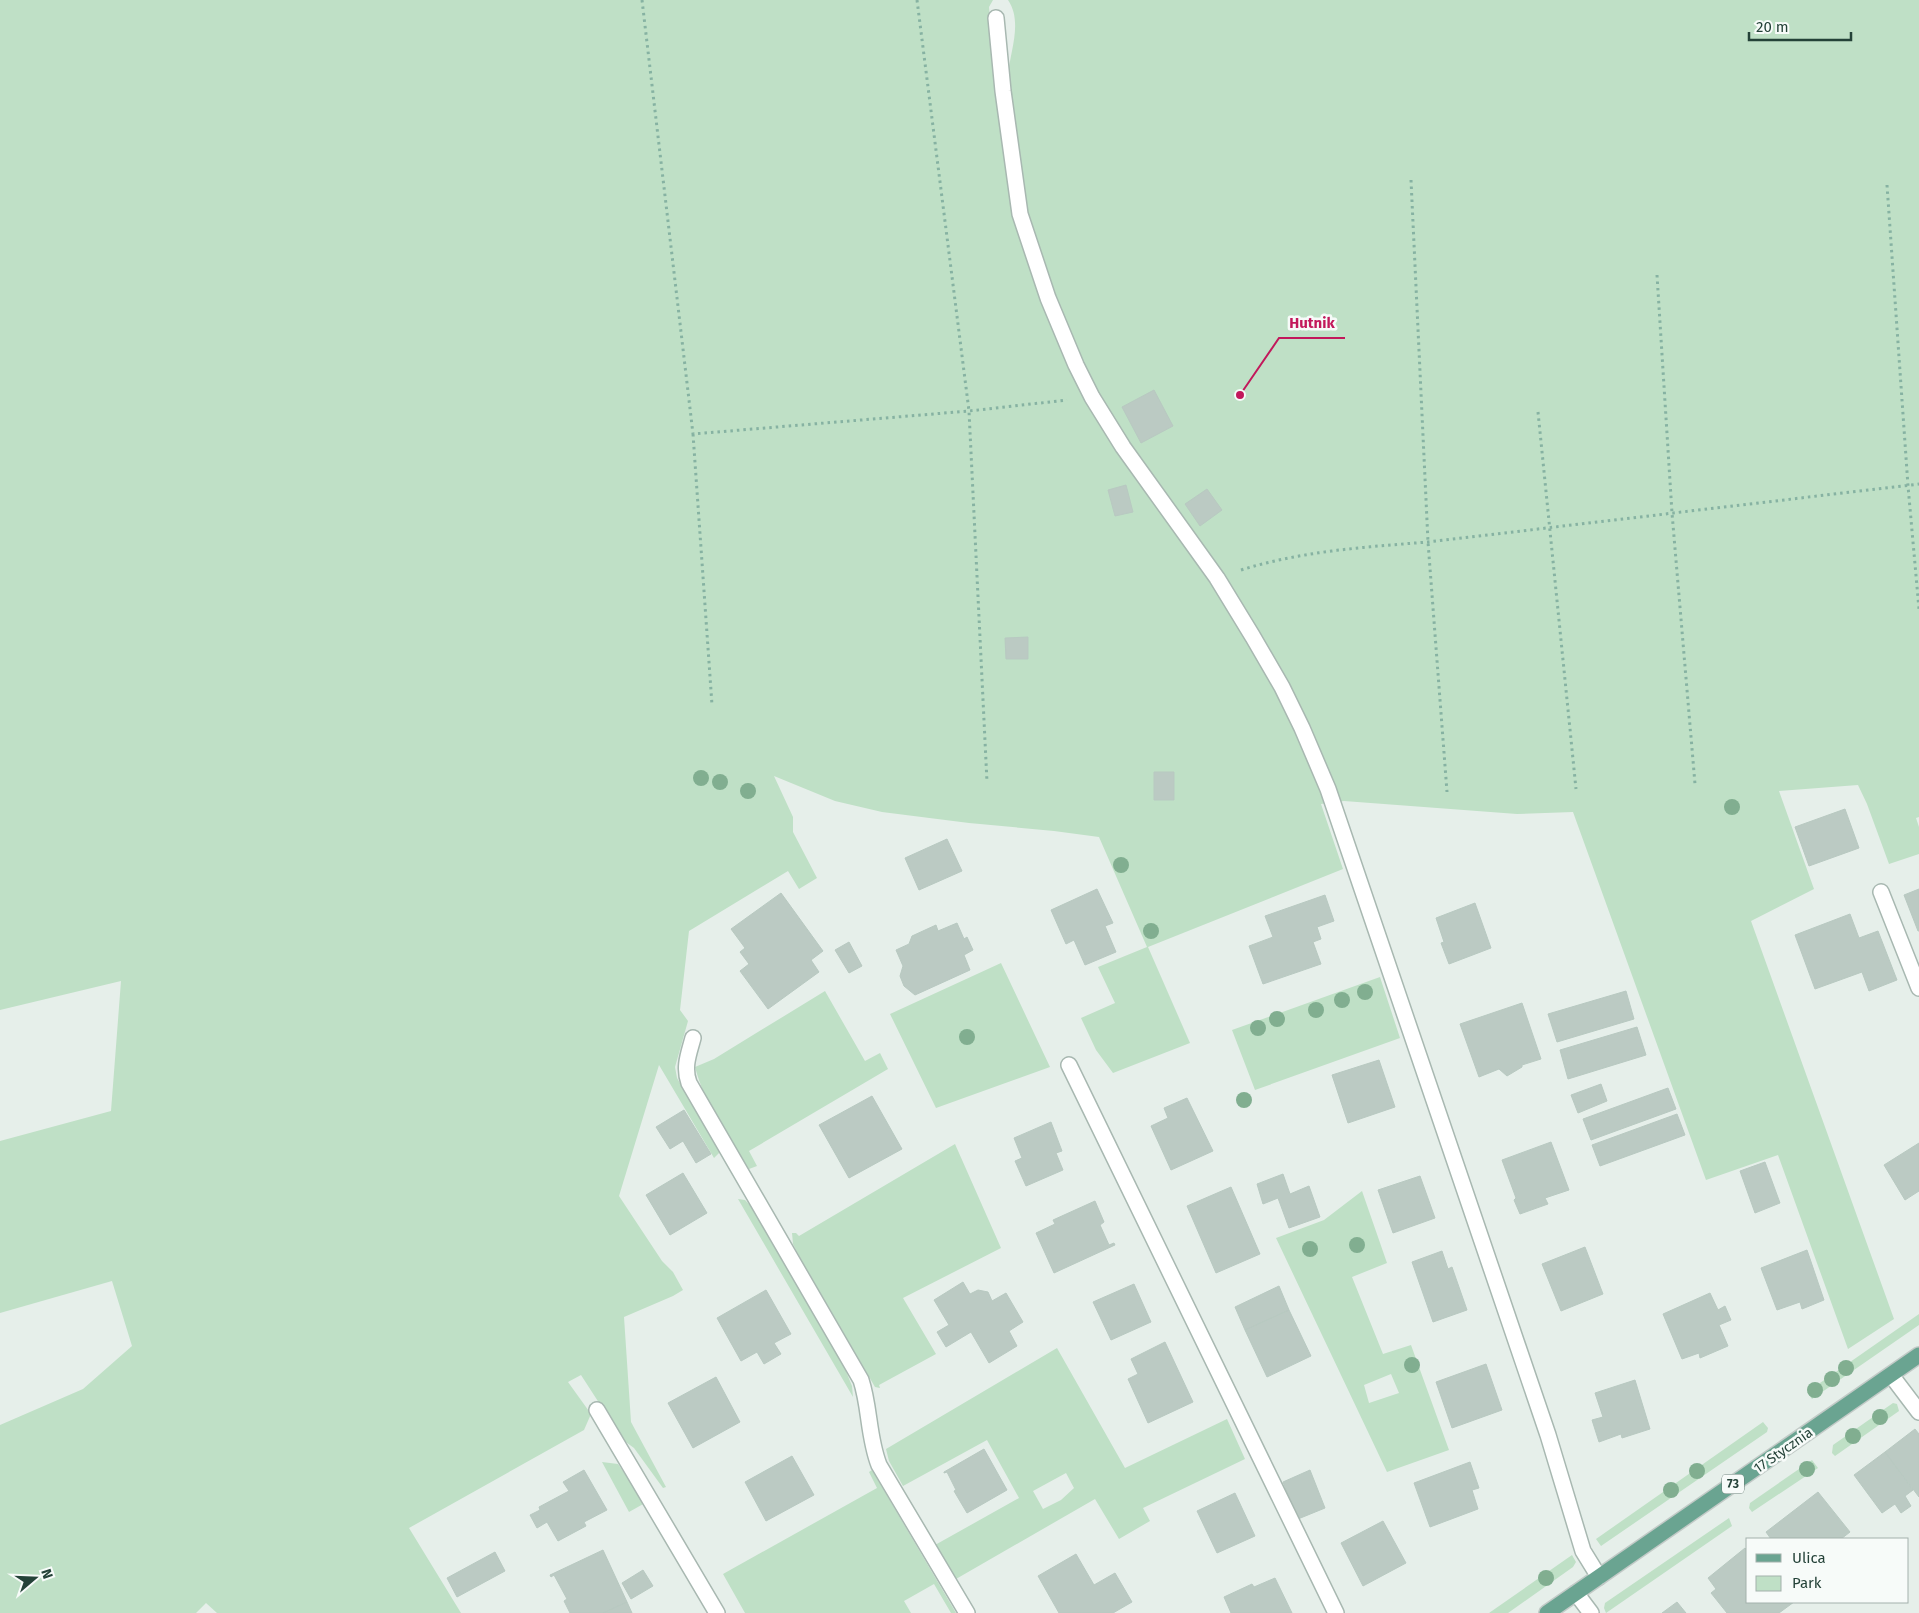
<svg xmlns="http://www.w3.org/2000/svg" width="1919" height="1613" font-family="'Fira Sans',sans-serif">
<style>
.green{fill:#bfe0c6;fill-rule:evenodd}
.building{fill:#bbcac3;stroke:#b8c9c1}
.lines{fill:none;stroke-linecap:round;stroke-linejoin:round}
.minor-casing{stroke:#a8b8b1;stroke-width:18}
.major-casing{stroke:#c2cac7;stroke-width:18}
.path{stroke:#86b2a2;stroke-width:3;stroke-dasharray:2.5 4;stroke-linecap:butt}
.minor{stroke:#fff;stroke-width:15}
.major{stroke:#6aa491;stroke-width:15}
.tree{fill:#81ae90}
.labels{text-anchor:middle;stroke-width:5;stroke-linejoin:round;paint-order:stroke}
.shield{fill:#f7fbf9;stroke:#637a72;stroke-width:1}
.shield-label{font-size:12px;font-weight:bold;fill:#244238}
.street-label{font-size:14px;fill:#244238;stroke:#f7fbf9}
.leader{fill:none;stroke:#c2185b;stroke-width:2}
.callout-dot{fill:#c2185b;stroke:#f7fbf9;stroke-width:2}
.callout-label{font-size:15px;text-anchor:middle;font-weight:bold;fill:#c2185b;stroke:#f7fbf9;stroke-width:5;stroke-linejoin:round;paint-order:stroke}
</style>
<rect width="100%" height="100%" fill="#e6efea"/>
<!-- green -->
<path class="green" d="M0,0H993L989,7L995,84L1008,75C1010,51 1023,22 1008,0H1919V817L1916,818L1919,827V854L1889,864L1867,804L1858,785L1779,791L1814,889L1751,921L1894,1319L1848,1349L1778,1155L1706,1180L1573,812L1517,814L1344,801L1321,804L1343,869L1148,947L1190,1043L1113,1073L1096,1050L1081,1018L1115,1003L1098,967L1147,947L1099,837L1054,831L969,823L882,812L835,801L774,776L793,817V832L817,878L799,889L788,871L689,931L680,1010L688,1021L675,1067L677,1078L720,1152L714,1158L659,1065L619,1196L662,1261L673,1272L683,1290L673,1296L624,1317L631,1422L666,1487L663,1488L634,1448L623,1440L581,1375L568,1382L591,1414L584,1430L409,1528L461,1613H217L206,1603L196,1613H0V1425L83,1389L132,1346L112,1281L0,1313V1141L111,1111L121,981L0,1010Z
M1001,963L1050,1067L936,1108L890,1014Z
M1380,977L1400,1038L1255,1090L1232,1030Z
M825,991L865,1061L880,1053L888,1069L749,1151L757,1166L749,1169C728,1136 705,1105 695,1067L714,1059Z
M955,1144L1001,1248L903,1298L936,1354L879,1385L880,1388L875,1387L799,1256L793,1244L792,1233H796L799,1236Z
M1362,1191L1387,1263L1352,1277L1383,1354L1411,1345L1449,1450L1387,1472L1276,1238L1324,1220ZM1391,1374L1399,1393L1369,1403L1364,1385Z
M738,1199L745,1200L751,1206L841,1359L852,1386L853,1397Z
M1919,1314V1325L1812,1399L1807,1392Z
M1057,1348L1125,1468L1227,1419L1245,1459L1143,1508L1150,1521L1119,1539L1095,1499L956,1579L935,1545L1019,1498L987,1440L903,1486L889,1461L886,1449ZM1066,1473L1074,1488L1061,1500L1043,1509L1033,1491Z
M1893,1403L1897,1404L1899,1411L1835,1456L1832,1453L1833,1445Z
M1763,1422L1768,1428L1767,1432L1601,1546L1596,1539Z
M1812,1460L1818,1468L1752,1512L1749,1508L1750,1503Z
M602,1462L618,1464L645,1503L629,1512Z
M872,1470L956,1613H951L934,1584L904,1601L911,1613H745L723,1574L877,1488L869,1472Z
M1729,1518L1732,1526L1606,1613L1604,1608L1605,1603Z
M1572,1555L1576,1562L1573,1567L1508,1613H1489Z"/>
<!-- building -->
<path class="building" d="M1154,390L1173,426L1141,443L1122,407Z
M1126,485L1133,512L1115,516L1108,490Z
M1207,489L1222,510L1200,526L1185,504Z
M1028,637V659H1006L1005,638Z
M1154,772H1174V800H1154Z
M1845,809L1859,848L1809,866L1795,827Z
M947,839L962,871L919,890L905,858Z
M1097,889L1113,923L1105,926L1116,952L1085,965L1074,940L1066,944L1051,910Z
M1919,889V931H1918L1904,895Z
M781,893L823,951L811,960L819,972L768,1009L740,971L749,964L740,952L745,948L731,929Z
M1325,895L1334,921L1317,927L1321,939L1313,942L1321,964L1263,984L1249,946L1273,937L1265,916Z
M1475,903L1491,948L1449,964L1441,943L1444,942L1436,918Z
M1850,914L1859,938L1878,931L1897,980L1869,991L1862,972L1815,989L1795,935Z
M957,923L964,939L967,937L973,950L964,955L970,970L915,995L904,986L900,976L903,966L896,950L909,944L912,936L936,925L938,931Z
M849,942L862,966L849,973L835,950Z
M1626,991L1634,1019L1557,1042L1548,1014Z
M1522,1003L1541,1059L1522,1065V1067L1507,1076L1499,1069L1479,1077L1460,1024Z
M1637,1027L1646,1055L1568,1079L1560,1050Z
M1379,1060L1395,1107L1348,1123L1332,1075Z
M1601,1084L1607,1101L1578,1113L1571,1095Z
M1668,1088L1676,1109L1591,1140L1583,1119Z
M872,1096L902,1149L849,1178L819,1125Z
M1187,1098L1213,1151L1171,1170L1151,1126L1168,1118L1164,1108Z
M684,1110L711,1154L696,1163L683,1141L670,1149L656,1127Z
M1677,1114L1685,1135L1600,1166L1592,1145Z
M1051,1122L1062,1151L1056,1153L1063,1170L1026,1186L1015,1161L1022,1158L1014,1138Z
M1551,1142L1569,1190L1545,1198L1548,1204L1520,1214L1514,1200L1516,1198L1502,1160Z
M1919,1143V1191L1905,1200L1884,1165Z
M1765,1162L1780,1203L1755,1213L1740,1171Z
M683,1173L707,1213L670,1235L646,1195Z
M1283,1174L1290,1194L1309,1186L1320,1217L1289,1228L1278,1198L1263,1204L1257,1184Z
M1420,1176L1435,1218L1393,1233L1378,1190Z
M1231,1187L1260,1254L1216,1273L1187,1206Z
M1095,1201L1104,1222L1100,1225L1109,1245L1114,1243L1115,1245L1054,1273L1036,1233L1055,1224L1053,1220Z
M1585,1247L1603,1294L1561,1311L1542,1264Z
M1807,1250L1824,1300L1802,1309L1800,1302L1777,1310L1761,1268Z
M1442,1251L1448,1269L1452,1267L1467,1310L1433,1322L1412,1262Z
M963,1282L970,1294L978,1290L988,1292L992,1301L1006,1293L1023,1322L1009,1331L1017,1346L989,1363L971,1332L946,1347L937,1332L949,1325L934,1300Z
M1134,1284L1151,1322L1111,1340L1093,1302Z
M1279,1286L1289,1310L1245,1330L1235,1307Z
M766,1290L791,1334L774,1343L781,1354L764,1364L757,1352L741,1361L717,1318Z
M1710,1293L1718,1310L1725,1306L1731,1320L1719,1325L1728,1346L1700,1358L1699,1353L1682,1359L1663,1314Z
M1289,1310L1311,1356L1267,1377L1245,1330Z
M1165,1342L1193,1402L1148,1423L1128,1379L1138,1374L1131,1359Z
M1486,1364L1502,1410L1452,1428L1436,1382Z
M716,1377L740,1422L693,1448L668,1403Z
M1635,1380L1650,1429L1622,1438L1621,1434L1599,1442L1592,1420L1603,1417L1595,1393Z
M1915,1429L1919,1434V1497L1885,1452Z
M984,1449L1007,1490L967,1513L954,1491L956,1490L947,1472L944,1473V1472Z
M1885,1452L1913,1490L1905,1496L1911,1506L1901,1513L1895,1504L1882,1513L1854,1475Z
M792,1456L814,1495L766,1521L745,1482Z
M1470,1462L1479,1488L1472,1490L1478,1509L1430,1527L1414,1483Z
M584,1470L607,1510L584,1522L586,1526L558,1541L547,1522L537,1528L530,1515L540,1510L539,1507L569,1491L563,1482Z
M1310,1470L1325,1508L1298,1519L1283,1482Z
M1818,1492L1850,1532L1841,1539H1771L1766,1532Z
M1235,1493L1255,1536L1217,1553L1197,1511Z
M1383,1521L1406,1563L1363,1586L1341,1543Z
M1745,1548L1748,1551V1602H1794L1779,1613H1727L1711,1593L1716,1589L1708,1578Z
M603,1550L627,1602L603,1613H570L564,1601L567,1599L554,1575L551,1577L550,1575Z
M495,1552L505,1571L457,1597L447,1578Z
M1076,1554L1094,1585L1115,1573L1132,1602L1113,1613H1059L1038,1576Z
M643,1570L653,1586L631,1599L622,1583Z
M1275,1578L1292,1613H1231L1224,1597L1252,1584L1254,1587Z
M627,1602L632,1613H603Z
M1677,1602L1686,1613H1662Z"/>
<g class="lines">
<defs>
<path id="minor" d="M996,18L1003,91L1020,214L1048,298L1076,365L1092,397L1123,447L1217,578L1253,637L1282,687L1302,728L1328,789L1548,1435L1583,1551L1599,1577
M1881,892L1919,988
M693,1038C689,1053 683,1067 689,1083L861,1380C870,1407 868,1437 879,1465L967,1613
M1069,1065L1336,1613
M1891,1375L1919,1412
M597,1410L717,1613
M1576,1593L1591,1613"/>
<path id="major" d="M1547,1613L1919,1355"/>
</defs>
<!-- minor casing -->
<use href="#minor" class="minor-casing"/>
<!-- major casing -->
<use href="#major" class="major-casing"/>
<!-- path -->
<path class="path" d="M642,0L693,434L969,411L1067,400
M917,0L969,411L987,782
M1411,180L1428,542L1447,792
M1887,185L1908,486L1919,609
M1657,275L1672,513L1695,784
M1538,412L1576,789
M693,434L712,705
M1241,570C1302,551 1365,547 1428,542L1919,484"/>
<!-- minor -->
<use href="#minor" class="minor"/>
<!-- major -->
<use href="#major" class="major"/>
</g>
<!-- trees -->
<g class="tree">
<circle cx="701" cy="778" r="8"/>
<circle cx="720" cy="782" r="8"/>
<circle cx="748" cy="791" r="8"/>
<circle cx="1732" cy="807" r="8"/>
<circle cx="1121" cy="865" r="8"/>
<circle cx="1151" cy="931" r="8"/>
<circle cx="1365" cy="992" r="8"/>
<circle cx="1342" cy="1000" r="8"/>
<circle cx="1316" cy="1010" r="8"/>
<circle cx="1277" cy="1019" r="8"/>
<circle cx="1258" cy="1028" r="8"/>
<circle cx="967" cy="1037" r="8"/>
<circle cx="1244" cy="1100" r="8"/>
<circle cx="1357" cy="1245" r="8"/>
<circle cx="1310" cy="1249" r="8"/>
<circle cx="1412" cy="1365" r="8"/>
<circle cx="1846" cy="1368" r="8"/>
<circle cx="1832" cy="1379" r="8"/>
<circle cx="1815" cy="1390" r="8"/>
<circle cx="1880" cy="1417" r="8"/>
<circle cx="1853" cy="1436" r="8"/>
<circle cx="1807" cy="1469" r="8"/>
<circle cx="1697" cy="1471" r="8"/>
<circle cx="1671" cy="1490" r="8"/>
<circle cx="1546" cy="1578" r="8"/>
</g>
<g class="labels">
<!-- shield labels -->
<rect class="shield" x="1722" y="1474.5" width="22" height="19" rx="4"/>
<g class="shield-label">
<text x="1733" y="1488">73</text>
</g>
<!-- street labels -->
<g class="street-label">
<text transform="translate(1783 1450) rotate(-35)" y="5">17 Stycznia</text>
</g>
</g>
<!-- callouts -->
<path class="leader" d="M1240 395L1279 338H1345"/>
<circle class="callout-dot" cx="1240" cy="395" r="5"/>
<g class="callout-label">
<text x="1312" y="328">Hutnik</text>
</g>
<!-- legend -->
<rect x="1746" y="1538" width="162" height="65" fill="#f7fbf9" stroke="#a3b1ac"/>
<rect x="1756" y="1554" width="25" height="8" fill="#6aa491" stroke="#a3b1ac"/>
<text x="1792" y="1563" font-size="15" fill="#244238">Ulica</text>
<rect x="1756" y="1576" width="25" height="15" fill="#bfe0c6" stroke="#a3b1ac"/>
<text x="1792" y="1588" font-size="15" fill="#244238">Park</text>
<!-- north arrow -->
<g transform="translate(35 1578) rotate(71)" stroke="#f7fbf9" stroke-width="4" paint-order="stroke">
<path d="M0-4L9 19L0 12L-9 19Z" fill="#244238"/>
<text y="-8" font-size="14" font-weight="bold" text-anchor="middle" fill="#244238">N</text>
</g>
<!-- scale -->
<path d="M1749 32v8h102v-8" fill="none" stroke="#244238" stroke-width="2.5"/>
<text x="1756" y="32" font-size="15" fill="#244238" stroke="#f7fbf9" stroke-width="4" paint-order="stroke">20 m</text>
</svg>
